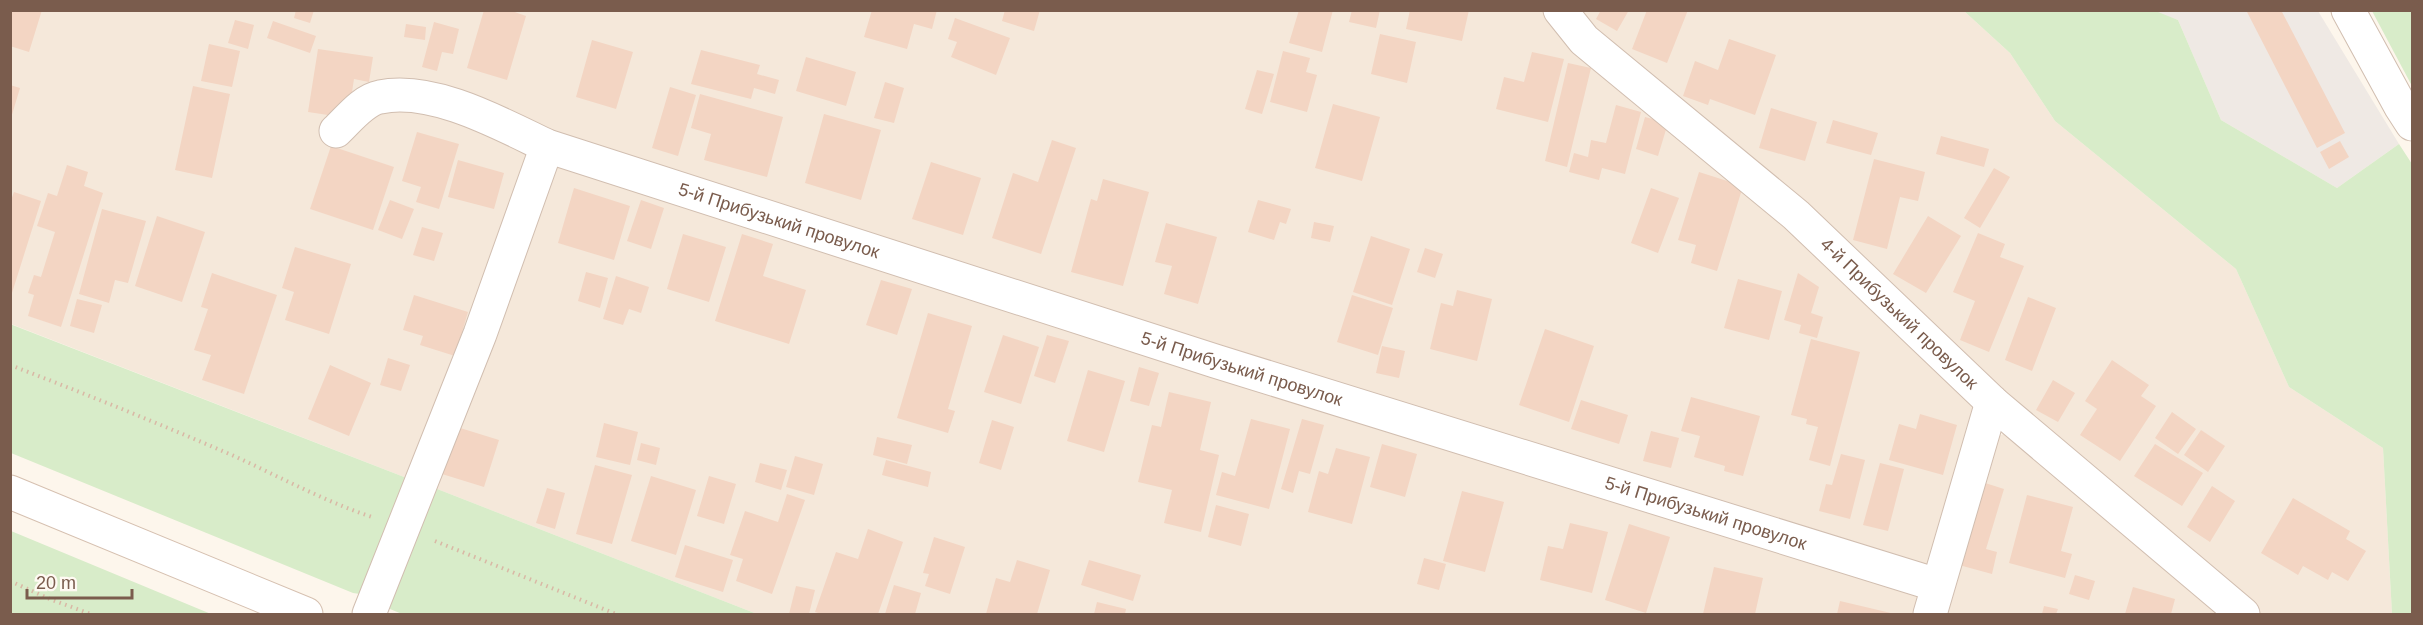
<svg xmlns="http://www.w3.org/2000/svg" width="2423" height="625" font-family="Arial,sans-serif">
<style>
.residential{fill:#f5e8da}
.industrial{fill:#efe9e4}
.green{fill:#d8ecc9}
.building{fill:#f3d5c3}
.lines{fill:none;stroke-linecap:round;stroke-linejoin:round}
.minor-casing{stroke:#d1beb0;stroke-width:35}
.secondary-casing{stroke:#d6c0b0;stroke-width:35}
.path{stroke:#d9b8a5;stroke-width:4;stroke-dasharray:1.5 4.5;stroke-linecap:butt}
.minor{stroke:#fff;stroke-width:33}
.secondary{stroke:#fff;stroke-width:33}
.labels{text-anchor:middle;stroke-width:4.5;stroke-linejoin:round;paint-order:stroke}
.street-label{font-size:18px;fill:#7a5c4d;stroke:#fffaf3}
</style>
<rect width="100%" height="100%" fill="#fdf6ec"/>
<!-- residential -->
<path class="residential" d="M10,11H1551L1790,220L1980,408L1941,549L1926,566L567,143L417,482L11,324Z
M1569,11H1964L2010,53L2055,121L2236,269L2289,387L2383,448L2392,614H2259L2198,563Z
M550,163L1923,596V614H757L427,485Z
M2006,433L2223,614H1938L1993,438Z"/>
<!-- industrial -->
<path class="industrial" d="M2153,11H2318L2399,144L2337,188L2221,120L2178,20Z"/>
<!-- green -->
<path class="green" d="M2153,10L2178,20L2221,120L2337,188L2399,144L2412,164V614H2392L2383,448L2289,387L2236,269L2055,121L2010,53L1964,11Z
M2372,11H2412V86Z
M10,324L417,482L360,594L353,593L11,453Z
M427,485L757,614H402L390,609L386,604Z
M11,531L211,614H11Z"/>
<!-- building -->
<path class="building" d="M10,10H42L29,52L10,46Z
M296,10H314L310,23L294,18Z
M484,10H509L526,16L507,80L467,68Z
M872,10H937L932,29L914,24L907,49L864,37Z
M1005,10H1040L1034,31L1002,21Z
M1299,10H1333L1322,52L1289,43Z
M1352,10H1380L1376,28L1349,22Z
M1410,10H1469L1462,41L1406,29Z
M1601,10H1629L1617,31L1596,19Z
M1647,10H1688L1667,63L1632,49Z
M2246,10H2281L2345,133L2317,148Z
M955,18L1010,38L996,75L951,57L957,42L948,39Z
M235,20L254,25L248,49L228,43Z
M273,21L316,36L310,53L267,38Z
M434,22L459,29L453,54L442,52L437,71L422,67Z
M406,24L426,27L425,40L404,37Z
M1380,34L1416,42L1407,83L1371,74Z
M1729,39L1776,55L1755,115L1710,99L1708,105L1683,96L1695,61L1718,70Z
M592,40L633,52L616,109L576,97Z
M209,44L240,51L232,87L201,81Z
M318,49L373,57L369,82L354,79L348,118L308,112Z
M701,50L760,65L757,74L779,80L775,94L754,88L751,99L691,84Z
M1283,51L1310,58L1306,72L1317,75L1307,112L1270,102Z
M1532,52L1564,59L1548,122L1496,109L1504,77L1524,82Z
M806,57L856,72L846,106L796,91Z
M1568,63L1591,68L1567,167L1545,161Z
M1257,70L1274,74L1262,114L1245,109Z
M885,82L904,88L894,123L874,118Z
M10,85L20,88L11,118L10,117Z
M193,86L230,94L212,178L175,170Z
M670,87L696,95L678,156L652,148Z
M700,94L783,117L767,177L704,160L711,134L691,128Z
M1333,104L1380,117L1362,181L1315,168Z
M1616,105L1641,112L1625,174L1602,168L1599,180L1569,172L1574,153L1588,157L1591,140L1606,143Z
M1771,108L1817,122L1805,161L1759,148Z
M824,114L881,130L861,200L805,183Z
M1645,117L1668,123L1658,156L1636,149Z
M1833,120L1878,133L1871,155L1826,143Z
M417,132L459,144L439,209L416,202L421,187L402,181Z
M1941,136L1989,149L1984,167L1936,154Z
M1052,140L1076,148L1041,254L992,238L1013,173L1038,182Z
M2340,141L2349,157L2329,169L2320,152Z
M331,146L394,167L373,230L310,209Z
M1874,159L1925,172L1918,201L1900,197L1887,249L1853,240Z
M458,160L504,173L494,209L448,197Z
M931,162L981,178L963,235L912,219Z
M67,165L88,172L84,186L103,193L61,327L28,316L34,295L28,293L34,275L41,277L55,232L37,226L48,193L57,196Z
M1994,168L2010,177L1980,228L1964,218Z
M1699,172L1743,186L1717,271L1691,263L1696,245L1678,240Z
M1103,179L1149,192L1123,286L1071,272L1091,199L1097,201Z
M574,188L630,206L614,260L558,243Z
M1651,188L1679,198L1658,253L1631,243Z
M14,192L41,201L11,296L10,203Z
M390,200L414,209L402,239L378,230Z
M641,200L664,208L651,249L627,241Z
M1258,200L1291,209L1286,224L1280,222L1274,240L1248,232Z
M102,209L146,221L128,283L115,280L109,303L79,294Z
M157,216L205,232L182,302L135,286Z
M1928,216L1961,236L1926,293L1893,274Z
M1314,222L1334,226L1330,242L1311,238Z
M1166,223L1217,237L1198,304L1164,294L1172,266L1155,262Z
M422,227L443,233L434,261L413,255Z
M1978,233L2005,244L2000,257L2024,266L1989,352L1960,340L1975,301L1953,292Z
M683,234L726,247L709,302L667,289Z
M742,234L773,244L763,276L806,290L789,344L715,321Z
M1371,236L1410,249L1392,305L1353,292Z
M295,247L351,264L329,334L285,320L294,292L282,288Z
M1425,248L1443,254L1435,278L1417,272Z
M586,272L608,278L600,308L578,301Z
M212,273L277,295L244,394L202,380L211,355L194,350L208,309L201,307Z
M1798,273L1819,287L1811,313L1823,317L1817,338L1799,333L1801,325L1784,320Z
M616,276L649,287L641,313L629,309L623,325L603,319Z
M1738,279L1782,291L1769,340L1724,328Z
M881,280L912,289L897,335L866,325Z
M1457,290L1492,299L1477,361L1430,349L1441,303L1453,306Z
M414,295L468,312L455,356L420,345L423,336L403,330Z
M1352,295L1393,308L1378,355L1337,342Z
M2028,297L2056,308L2032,371L2005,360Z
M77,299L102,305L94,333L70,326Z
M928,313L972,326L948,409L955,411L948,433L897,418Z
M1545,329L1594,346L1569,422L1519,405Z
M1003,335L1039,347L1021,404L984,392Z
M1047,335L1069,341L1055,383L1034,376Z
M1811,339L1860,352L1830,466L1809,460L1818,427L1806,424L1807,419L1791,415Z
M1382,346L1405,351L1399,378L1376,373Z
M388,358L410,365L401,391L380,385Z
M2112,360L2149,385L2141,396L2156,406L2120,461L2080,435L2097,409L2085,401Z
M330,365L371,383L349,436L308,419Z
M1139,367L1159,373L1149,406L1130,401Z
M1088,370L1125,381L1104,452L1067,441Z
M2053,380L2075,393L2058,422L2036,410Z
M1169,392L1211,402L1200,450L1219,455L1201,532L1164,523L1172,490L1138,482L1152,425L1161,427Z
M1691,397L1760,416L1743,476L1724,471L1725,466L1694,457L1700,436L1681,431Z
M1581,400L1628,415L1619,444L1571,429Z
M2172,412L2196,429L2178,454L2155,438Z
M1920,414L1957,425L1943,475L1889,460L1899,424L1916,429Z
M1251,419L1290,429L1269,509L1216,495L1222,472L1235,476Z
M1302,419L1324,425L1310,474L1299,471L1293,493L1281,489Z
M992,420L1014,427L1001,470L979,463Z
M604,423L638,432L630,465L596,457Z
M457,427L499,440L484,487L442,474Z
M2201,430L2225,446L2208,472L2184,455Z
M1651,431L1679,438L1671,468L1643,461Z
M877,437L912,445L907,464L873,455Z
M641,443L660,448L656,465L637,460Z
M1382,444L1417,454L1405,497L1370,487Z
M2155,444L2203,473L2182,506L2134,476Z
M1336,448L1370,457L1352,524L1308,512L1319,471L1328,474Z
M1841,454L1865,460L1850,519L1819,511L1826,484L1832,485Z
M795,456L823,464L814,495L786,487Z
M886,460L931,472L928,487L882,475Z
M760,463L787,470L781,490L755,482Z
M1880,463L1904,469L1888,531L1863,525Z
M595,465L632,475L612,544L576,534Z
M651,476L696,490L676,555L631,541Z
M709,476L736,484L724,524L697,516Z
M1982,482L2004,489L1986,549L1997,552L1992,574L1959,565Z
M2212,486L2235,501L2210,542L2187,527Z
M547,488L565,493L555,529L536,523Z
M1462,491L1504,502L1485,572L1443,561Z
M787,494L805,500L772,594L736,581L743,559L730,555L745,511L778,522Z
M2027,495L2073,507L2061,551L2072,554L2065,578L2009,563Z
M2293,498L2350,531L2346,539L2366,551L2348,581L2332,572L2328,580L2303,566L2298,575L2261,553Z
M1216,505L1249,514L1241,546L1208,537Z
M1570,523L1608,532L1592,593L1540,580L1548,546L1563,549Z
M1629,524L1670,537L1646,613L1605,600Z
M868,529L903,542L878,614H821L815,612L836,552L858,559Z
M934,537L965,547L950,594L925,586L929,574L923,573Z
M685,545L733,560L723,592L675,577Z
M1424,558L1446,564L1439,590L1417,584Z
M1017,560L1050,570L1037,614H986L996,578L1010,582Z
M1089,560L1141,575L1133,601L1081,585Z
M1714,567L1763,578L1755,614H1703Z
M2075,575L2095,581L2089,600L2069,594Z
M894,585L921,593L915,614H885Z
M796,586L815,590L809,614H789Z
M2133,587L2175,599L2171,614H2125Z
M1840,601L1895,614H1837Z
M1097,602L1126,609L1125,614H1094Z
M2044,606L2058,609L2056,614H2042Z"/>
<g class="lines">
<defs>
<g id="minor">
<path id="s1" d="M1560,10L1584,40L1796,215L1992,402L2243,614"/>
<path d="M2348,10L2401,107L2412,124"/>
<path id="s2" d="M336,131C348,120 363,100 380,97C433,86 501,124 547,146L1215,361L1937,585"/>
<path d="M369,614L480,334L547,146"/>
<path d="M1930,614L1992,402"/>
</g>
<path id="secondary" d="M10,492L306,614"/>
</defs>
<!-- minor casing -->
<use href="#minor" class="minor-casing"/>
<!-- secondary casing -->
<use href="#secondary" class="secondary-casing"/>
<!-- path -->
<path class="path" d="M10,365C86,394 160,424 234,456C280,477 324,501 372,517
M435,541L616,614
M10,581L52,600L91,614"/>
<!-- minor -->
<use href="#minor" class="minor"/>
<!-- secondary -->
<use href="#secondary" class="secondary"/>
</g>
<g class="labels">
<!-- street labels -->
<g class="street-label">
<text dy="6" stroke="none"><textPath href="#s2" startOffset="477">5-й Прибузький провулок</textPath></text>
<text dy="6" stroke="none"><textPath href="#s1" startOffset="456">4-й Прибузький провулок</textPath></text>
<text dy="6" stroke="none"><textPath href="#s2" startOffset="963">5-й Прибузький провулок</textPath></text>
<text dy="6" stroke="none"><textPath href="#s2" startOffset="1449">5-й Прибузький провулок</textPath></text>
</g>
</g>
<!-- border -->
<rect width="2423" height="625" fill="none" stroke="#7a5c4d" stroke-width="24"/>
<!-- scale -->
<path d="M27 589v9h105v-9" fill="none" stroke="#7a5c4d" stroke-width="3"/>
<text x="36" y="589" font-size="18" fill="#7a5c4d" stroke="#fffaf3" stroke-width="4.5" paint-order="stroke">20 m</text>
</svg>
